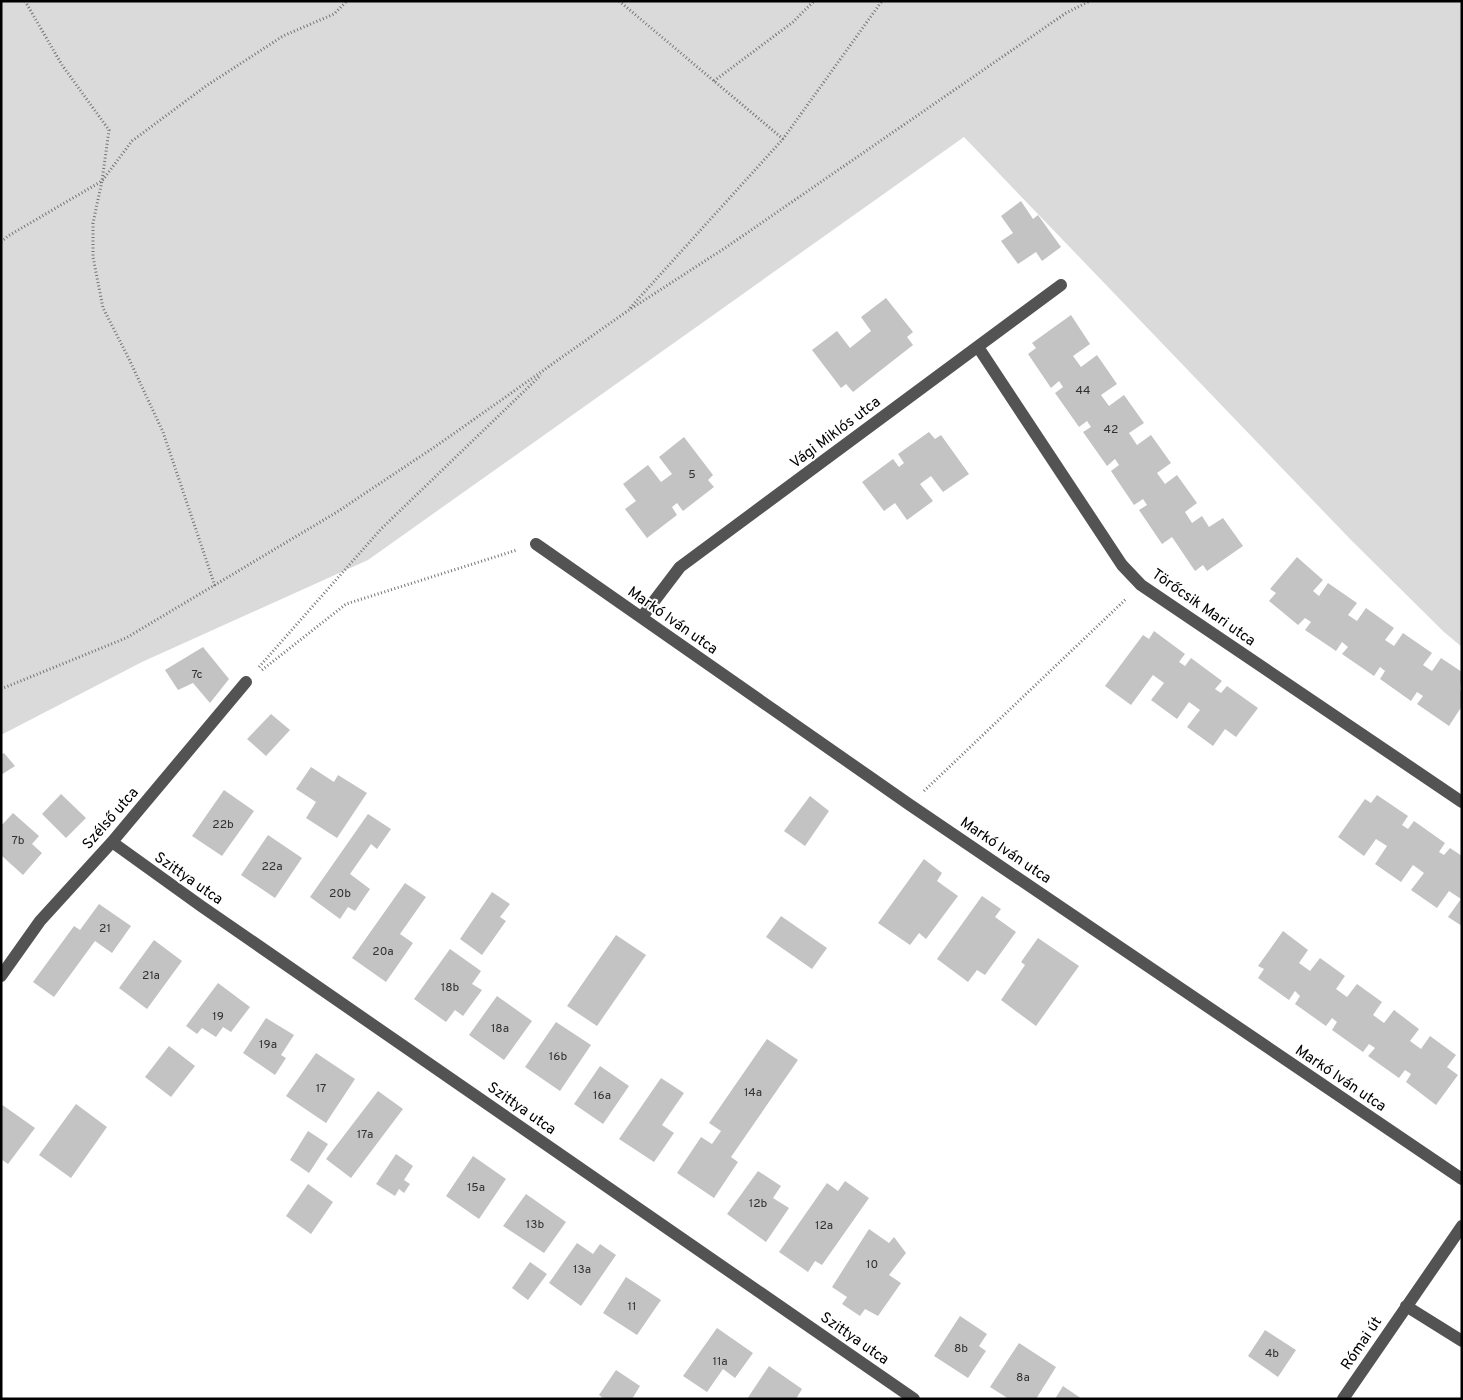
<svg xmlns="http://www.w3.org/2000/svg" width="1463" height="1400" font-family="Overpass,sans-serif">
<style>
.green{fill:#dadada}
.building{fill:#c3c3c3}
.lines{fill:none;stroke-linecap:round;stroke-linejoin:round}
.path{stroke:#757575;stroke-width:3;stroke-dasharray:1 2.5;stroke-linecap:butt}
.minor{stroke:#535353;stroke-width:12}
.labels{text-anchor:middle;stroke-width:4;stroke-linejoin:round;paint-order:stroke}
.number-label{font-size:12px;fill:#313131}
.street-label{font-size:15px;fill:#000;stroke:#fff}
</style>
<rect width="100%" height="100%" fill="#fff"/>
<!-- green -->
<path class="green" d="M1,1H1462V647L1444,632L1351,540L964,137L368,560L142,662L1,735Z"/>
<!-- building -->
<path class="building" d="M1021,201L1033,219L1038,215L1061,247L1042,261L1036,252L1018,264L1001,241L1013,233L1001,216Z
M886,298L913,332L907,337L913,345L853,392L846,384L841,388L812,350L837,331L850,348L871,331L861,317Z
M1071,315L1090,344L1073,356L1081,367L1097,355L1117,384L1101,395L1109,406L1124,395L1144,423L1129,433L1137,445L1151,435L1171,463L1157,473L1165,484L1177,475L1197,503L1185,512L1192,523L1202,516L1209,527L1223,518L1243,546L1207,571L1203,565L1195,571L1172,537L1162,544L1139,510L1147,505L1143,499L1134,505L1111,471L1119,465L1115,459L1107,466L1083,432L1091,427L1087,421L1079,427L1055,393L1063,387L1059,381L1051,388L1028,354L1036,348L1032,343Z
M929,432L935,439L941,435L969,474L943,492L931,476L920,484L933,501L907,520L895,503L884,511L862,482L893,459L899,467L904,463L898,454Z
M684,437L713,475L708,480L714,487L683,511L677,503L672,507L677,515L647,538L625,509L636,501L623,484L648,465L661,482L672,474L659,457Z
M1297,557L1323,580L1313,591L1319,596L1328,583L1357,603L1348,615L1357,621L1366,608L1394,628L1385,640L1394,646L1403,633L1432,653L1423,665L1432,671L1441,658L1462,672L1460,690L1462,691V706L1449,726L1417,704L1423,696L1417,692L1411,701L1380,679L1385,671L1380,667L1374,676L1342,654L1348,647L1342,642L1336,651L1305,630L1311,622L1305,618L1298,625L1269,601L1276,593L1270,589Z
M1154,631L1185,654L1179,662L1185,666L1191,658L1222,681L1215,689L1221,693L1227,686L1258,708L1236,737L1225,729L1213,746L1187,727L1200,710L1189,702L1177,719L1151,700L1164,683L1153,675L1131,705L1105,686L1143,635L1149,639Z
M203,647L229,679L210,703L193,683L178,690L165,670Z
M271,714L290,730L266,756L247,739Z
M4,753L15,766L1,775V755Z
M311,767L334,782L338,775L367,793L337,838L306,818L316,802L296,789Z
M224,790L254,811L222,856L192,836Z
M61,794L86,818L66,838L42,814Z
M1377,795L1408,816L1402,825L1408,829L1414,821L1445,843L1439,852L1444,855L1450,848L1462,856V926L1448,917L1461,899L1449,891L1437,908L1411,890L1424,873L1413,865L1401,882L1375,864L1387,846L1376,839L1364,856L1338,837L1365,799L1371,803Z
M810,796L829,811L805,846L784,831Z
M13,813L39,836L32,844L42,853L23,875L1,855V826Z
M368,814L391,829L377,849L371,844L350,874L370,889L355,911L348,907L340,919L310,897Z
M268,835L302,858L275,898L241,875Z
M924,859L942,873L937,881L958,896L926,939L919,933L910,945L878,923Z
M405,883L426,897L400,934L413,943L386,982L352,958Z
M492,892L510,904L500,917L506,921L482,955L460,939Z
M982,896L1001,909L995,917L1016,932L985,975L977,970L968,982L937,959Z
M99,904L131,926L112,953L95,941L54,997L33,982L74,926L80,930Z
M781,916L827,948L812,969L766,937Z
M1283,931L1308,950L1299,963L1310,971L1320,958L1345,976L1336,989L1347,997L1357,984L1382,1002L1373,1015L1384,1023L1394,1010L1419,1029L1410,1041L1421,1049L1430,1036L1456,1055L1447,1067L1458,1075L1436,1105L1406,1082L1411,1074L1405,1070L1399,1078L1368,1056L1375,1048L1369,1044L1363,1052L1332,1030L1337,1022L1332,1018L1326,1026L1295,1004L1300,996L1295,991L1289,1000L1258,978L1264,969L1258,966Z
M616,935L646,955L597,1026L567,1006Z
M1038,938L1079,966L1036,1026L1001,1000L1025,965L1021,962Z
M154,940L182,961L147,1009L119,988Z
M450,949L481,971L472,984L482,990L463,1016L455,1010L446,1022L414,999Z
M218,983L250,1007L231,1032L223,1027L216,1037L202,1028L197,1034L186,1026Z
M497,996L532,1021L504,1060L469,1035Z
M266,1018L294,1035L281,1055L286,1058L275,1075L243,1053Z
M556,1022L591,1045L560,1091L525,1067Z
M767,1039L798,1060L731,1157L738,1162L714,1198L677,1173L701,1137L712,1144L721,1131L709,1123Z
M169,1046L195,1066L171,1097L145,1077Z
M316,1053L355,1079L326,1123L286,1096Z
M600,1066L629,1086L603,1124L574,1104Z
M661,1078L684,1093L662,1125L674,1133L654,1162L619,1139Z
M378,1091L403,1109L351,1178L326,1159Z
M1,1104L35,1128L8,1164L1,1159Z
M76,1104L107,1127L71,1178L39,1155Z
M308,1131L328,1144L309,1173L290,1160Z
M396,1154L413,1166L404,1180L410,1184L404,1193L399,1189L395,1196L376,1184Z
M473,1156L506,1179L479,1219L446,1196Z
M758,1171L781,1186L773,1198L789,1208L766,1242L727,1214Z
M845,1181L869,1198L822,1265L815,1261L808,1272L779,1252L827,1183L838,1191Z
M308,1184L333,1202L311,1234L286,1216Z
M526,1194L566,1222L544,1253L503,1226Z
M869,1229L889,1243L894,1237L906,1253L889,1275L901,1283L878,1316L865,1309L860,1316L842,1304L847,1297L832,1287Z
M577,1243L593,1254L600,1244L616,1255L581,1306L549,1283Z
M530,1262L547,1274L528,1300L512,1288Z
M626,1277L661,1300L637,1335L603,1313Z
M960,1316L987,1334L979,1346L986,1351L968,1378L934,1356Z
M717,1328L753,1353L735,1378L723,1369L707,1392L683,1376Z
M1265,1330L1296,1350L1278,1377L1248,1356Z
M1019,1343L1056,1367L1036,1399H1009L990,1387Z
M769,1366L802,1389L796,1399H747Z
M616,1370L640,1386L632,1399H604L599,1395Z
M1063,1386L1082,1399H1055Z"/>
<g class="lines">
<!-- path -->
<path class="path" d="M25,1L62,65L109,130L102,181L93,223V257L103,308L129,359L163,432L215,586
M619,1L783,139
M714,81L793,22L814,1
M1,242L8,236L102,181L132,141L206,86L283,36L334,14L347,1
M630,308L783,139L882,1
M259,667L381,529L541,375
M262,670L346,604L517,550
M1,689L126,638L337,512L439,444L626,312L728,246L1066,13L1090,1
M924,791L1126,599"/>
<!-- minor -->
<path class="minor" d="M978,347L1122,565L1141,585L1462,802
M536,544L910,805L1462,1179
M642,617L680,567L1061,285
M112,842L201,906L914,1399
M1,976L40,921L112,842L246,682
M1406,1306L1462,1341
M1343,1399L1462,1226"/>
</g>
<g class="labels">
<!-- number labels -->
<g class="number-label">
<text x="1083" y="394">44</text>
<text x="1111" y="433">42</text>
<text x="692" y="478">5</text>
<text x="197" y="678">7c</text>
<text x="223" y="828">22b</text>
<text x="18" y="844">7b</text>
<text x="272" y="870">22a</text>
<text x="340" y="897">20b</text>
<text x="105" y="932">21</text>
<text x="383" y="955">20a</text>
<text x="151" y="979">21a</text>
<text x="450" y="991">18b</text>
<text x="218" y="1020">19</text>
<text x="500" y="1032">18a</text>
<text x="268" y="1048">19a</text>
<text x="558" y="1060">16b</text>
<text x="321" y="1092">17</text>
<text x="753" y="1096">14a</text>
<text x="602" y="1099">16a</text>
<text x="365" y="1138">17a</text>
<text x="476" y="1191">15a</text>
<text x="758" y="1207">12b</text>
<text x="535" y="1228">13b</text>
<text x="824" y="1229">12a</text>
<text x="872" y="1268">10</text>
<text x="582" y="1273">13a</text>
<text x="632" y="1310">11</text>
<text x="961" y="1352">8b</text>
<text x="1272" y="1357">4b</text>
<text x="720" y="1365">11a</text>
<text x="1023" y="1381">8a</text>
</g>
<!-- street labels -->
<g class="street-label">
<text transform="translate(835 432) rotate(-37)" y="5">Vági Miklós utca</text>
<text transform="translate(1204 607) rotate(35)" y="5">Törőcsik Mari utca</text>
<text transform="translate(673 620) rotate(35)" y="5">Markó Iván utca</text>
<text transform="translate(110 818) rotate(-49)" y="5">Szélső utca</text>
<text transform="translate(1006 850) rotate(34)" y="5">Markó Iván utca</text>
<text transform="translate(189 878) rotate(35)" y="5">Szittya utca</text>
<text transform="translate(1341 1078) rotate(34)" y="5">Markó Iván utca</text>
<text transform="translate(522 1108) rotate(35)" y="5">Szittya utca</text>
<text transform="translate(855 1338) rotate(35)" y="5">Szittya utca</text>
<text transform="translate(1361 1343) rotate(-56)" y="5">Római út</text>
</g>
</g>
<!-- border -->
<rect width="1463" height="1400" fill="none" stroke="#000000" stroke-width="5"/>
</svg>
